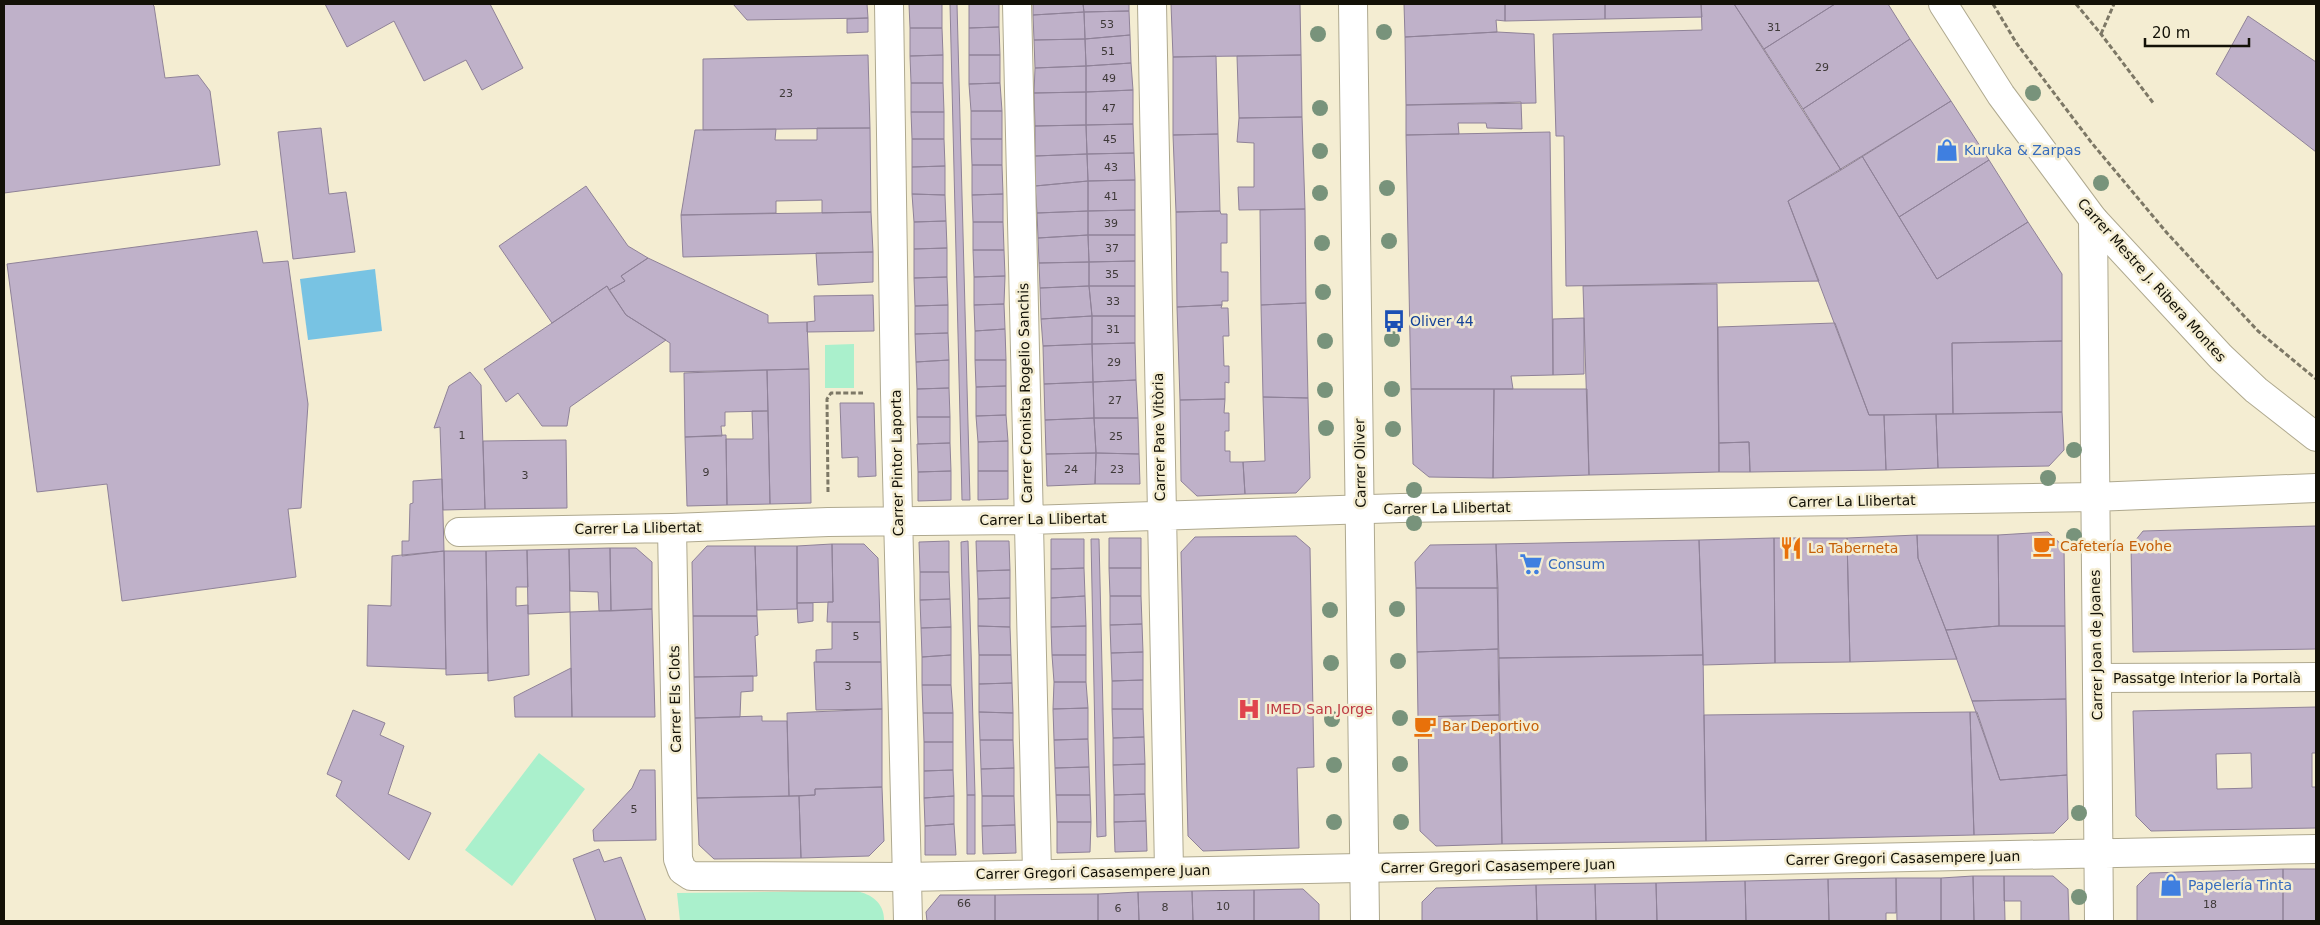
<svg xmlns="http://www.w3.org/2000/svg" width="2320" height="925" font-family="'DejaVu Sans',sans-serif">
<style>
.green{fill:#aaf0cc}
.water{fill:#78c3e3}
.building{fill:#bfb1c9;stroke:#8f8298;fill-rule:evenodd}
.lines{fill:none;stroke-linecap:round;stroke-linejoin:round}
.street-casing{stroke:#afa98f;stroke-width:30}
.secondary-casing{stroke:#afa98f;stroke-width:30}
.path{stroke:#7d7866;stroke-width:3;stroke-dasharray:5 2.5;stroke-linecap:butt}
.street{stroke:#fff;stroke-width:28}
.secondary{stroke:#fff;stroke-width:28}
.tree{fill:#78937b}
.labels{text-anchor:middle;stroke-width:5;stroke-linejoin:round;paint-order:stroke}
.number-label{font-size:11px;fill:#3e3938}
.shop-label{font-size:14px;fill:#366cbe;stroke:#f4edd2;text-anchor:start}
.street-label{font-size:14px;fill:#131107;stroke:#f4edd2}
.transit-label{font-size:14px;fill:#164399;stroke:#f4edd2;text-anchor:start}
.food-label{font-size:14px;fill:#c56008;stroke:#f4edd2;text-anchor:start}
.health-label{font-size:14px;fill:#be3a42;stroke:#f4edd2;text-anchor:start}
</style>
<rect width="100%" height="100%" fill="#f4edd2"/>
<!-- green -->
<path class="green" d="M854,344V388H825V345Z
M539,753L585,789L512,886L465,850Z
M856,891C872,894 885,904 884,921H680L677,893Z"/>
<!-- water -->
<path class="water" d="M375,269L382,331L308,340L300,279Z"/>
<!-- building -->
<path class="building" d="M4,4H152L154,6L165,78L198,75L210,91L220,165L4,193Z
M325,4H490L523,68L482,90L466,60L424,81L394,21L347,47Z
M733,4H867L868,18L747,20Z
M909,4H942V28H910Z
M950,4H957L970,500H962Z
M969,4H999V27L969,28Z
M1033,4H1083L1084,12L1033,15Z
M1083,4H1129V11L1084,12Z
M1171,4H1300L1301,55L1173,57Z
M1404,4H1505V21L1496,20L1497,32L1405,37Z
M1505,4H1605V19L1505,21Z
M1605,4H1701L1702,17L1605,19Z
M1701,4H1734L1841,170L1788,201L1819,281L1566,286L1564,136H1556L1553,34L1702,30Z
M1734,4H1835L1764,49Z
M1835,4H1888L1910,39L1803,109L1764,49Z
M1129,11L1130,35L1085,39L1084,12Z
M1084,12L1085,39L1034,40L1033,15Z
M2248,16L2316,62V152L2216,74Z
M868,18V32L847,33V19Z
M999,27L1000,55H969V28Z
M910,28H942L943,55L910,56Z
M1497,32L1534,34L1536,103L1406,105L1405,37Z
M1130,35L1131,63L1086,66L1085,39Z
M1085,39L1086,66L1035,68L1034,40Z
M1910,39L1951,101L1841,170L1803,109Z
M868,55L870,128L703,130V59Z
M943,55V83H911L910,56Z
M969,55H1000V83L969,84Z
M1301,55L1302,117L1239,118L1237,56Z
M1216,56L1218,134L1173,135V57Z
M1131,63L1133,90L1086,92V66Z
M1086,66V92L1034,93L1035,68Z
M911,83H943L944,112H911Z
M1000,83L1002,111H971L969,84Z
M1133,90V124L1086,125V92Z
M1086,92V125L1035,126L1034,93Z
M1951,101L1989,160L1899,217L1862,156Z
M1521,102L1522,129L1487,128L1486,123H1458L1459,134L1406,135V105Z
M971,111H1002V139H971Z
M911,112H944V139H912Z
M1302,117L1305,209L1239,210L1238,187H1254V143L1237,142L1239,118Z
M1133,124L1134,153L1087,154L1086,125Z
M1086,125L1087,154L1035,156V126Z
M321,128L329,194L346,192L355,252L293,259L278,132Z
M817,128H870L871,212L822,213V200L776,201V213L681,215L695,130L776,129L775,140H817Z
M1550,132L1553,375L1511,376L1513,389H1411L1406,135Z
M1218,134L1220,211L1176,212L1173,135Z
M912,139H944L945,166L912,167Z
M971,139H1002V165H972Z
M1134,153L1135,180L1088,181L1087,154Z
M1087,154L1088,181L1035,186V156Z
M1862,156L1937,279L2028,222L2062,274V341L1952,343L1953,414L1869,415L1788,201Z
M1989,160L2028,222L1937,279L1899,217Z
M972,165H1002L1003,194L972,195Z
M945,166V195L912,194V167Z
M1135,180V210L1088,211V181Z
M1088,181V211L1037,213L1035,186Z
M586,186L628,246L648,258L621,276L625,281L609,290L607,286L552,323L499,246Z
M912,194L945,195L946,221L914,222Z
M1003,194V222H973L972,195Z
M1305,209L1306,303L1261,305L1260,210Z
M1135,210V235H1088V211Z
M1088,211V235L1038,238L1037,213Z
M1220,211L1221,214H1227V243H1221V272H1228V301H1222V305L1177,307L1176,212Z
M871,212L873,252L683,257L681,215Z
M946,221L947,248L914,249V222Z
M973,222H1003L1004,250H973Z
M257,231L263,263L288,261L308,404L301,508L288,509L296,577L122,601L107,484L37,492L7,264Z
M1088,235L1089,262L1039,263L1038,238Z
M1088,235H1135V261L1089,262Z
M947,248V277L914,278V249Z
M973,250H1004L1005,276L974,277Z
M873,252V282L818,285L816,253Z
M648,258L768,315V323L807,322L809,369L670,372V343L626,315L609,290L625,281L621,276Z
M1135,261V286H1089V262Z
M1089,262V286L1040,288L1039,263Z
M1005,276L1004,304L974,305V277Z
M947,277L948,305L915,306L914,278Z
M1717,284L1719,472L1589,475L1583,286Z
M607,286L626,315L666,340L570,407L567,426H542L518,393L506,402L484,369Z
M1089,286L1092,316L1041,319L1040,288Z
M1089,286H1135V316H1092Z
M873,295L874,331L807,332V322L815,321L814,296Z
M1306,303L1308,398L1263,397L1261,305Z
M1004,304L1005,329L975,331L974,305Z
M948,305V333L915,334V306Z
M1222,305L1221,308H1228L1229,336H1223L1224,366H1229V383L1225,382V399L1180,400L1177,307Z
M1092,316V344L1043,346L1041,319Z
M1092,316H1135V343L1092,344Z
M1584,318V374L1553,375V319Z
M1835,323L1869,415H1884L1886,470L1750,472L1749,442L1719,443L1718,327Z
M1005,329L1006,360H975V331Z
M948,333L949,360L916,362L915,334Z
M2062,341V412L1953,414L1952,343Z
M1135,343L1136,380L1093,382L1092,344Z
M1092,344L1093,382L1044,384L1043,346Z
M949,360V388L917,389L916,362Z
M975,360H1006V386L976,387Z
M809,369L811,503L770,504L767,370Z
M767,370L768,411L725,412V426H721L722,436L685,437L684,373Z
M470,372L481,385L485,509L443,510L440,427L434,428L449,386Z
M1136,380L1138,418H1094L1093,382Z
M1093,382L1094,418L1045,420L1044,384Z
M1006,386V415L976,416V387Z
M949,388L950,417H917V389Z
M1411,389H1494L1493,478L1429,477L1413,464Z
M1494,389H1587L1589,475L1493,478Z
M1263,397L1308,398L1310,478L1296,493L1245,494L1243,462L1265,461Z
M1225,399L1224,413H1229V431H1225V451H1230V462H1243L1245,494L1197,496L1181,481L1180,400Z
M840,403H874L876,476L858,477V457L842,458Z
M752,411H768L770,504L727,505L726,439H753Z
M2062,412L2064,450L2049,466L1938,468L1936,414Z
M1936,414L1938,468L1886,470L1884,415Z
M1006,415L1008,441L978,442L976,416Z
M917,417H950V443L918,444Z
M1094,418H1138L1139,454L1096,453Z
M1094,418L1096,453L1046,454L1045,420Z
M726,435L727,505L687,506L685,437Z
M566,440L567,508L485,509L483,441Z
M1008,441V471H978V442Z
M1749,442L1750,472H1719V443Z
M950,443L951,471L918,472L917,444Z
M1096,453L1095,484L1047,486L1046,454Z
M1096,453L1139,454L1140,484H1095Z
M951,471V500L918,501V472Z
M978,471H1008V499L978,500Z
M442,479L444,551L402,556V541H409L410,504L413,503V481Z
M2316,526V649L2133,652L2131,546L2143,531Z
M2048,532L2064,547L2065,626H1999L1998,535Z
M1917,535H1998L1999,626L1946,630L1918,558Z
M1917,535L1918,558L1957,659L1850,662L1847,538Z
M1296,536L1310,548L1314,767L1297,768L1299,848L1203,851L1188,836L1181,552L1195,537Z
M1109,538H1141V568H1109Z
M1774,538H1847L1850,662L1775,663Z
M1774,538L1775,663L1703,665L1699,540Z
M1051,539H1084V568L1051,569Z
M1091,539H1099L1106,836L1097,837Z
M1699,540L1703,655L1499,658L1496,544Z
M949,541V572H920L919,542Z
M968,541L975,795H967L961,542Z
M976,541H1009L1010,570L977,571Z
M832,544H864L878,558L880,622H827L828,602H833Z
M832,544L833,602L797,603V546Z
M1496,544L1498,588H1416L1415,562L1430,545Z
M707,546H755L757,616H693L692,562Z
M755,546H797V609L757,610Z
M610,548H636L652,562V609L611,611Z
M610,548L611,611H599L598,592L570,591L569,549Z
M569,549L570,612L528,614L527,550Z
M527,550L528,587H516V606L528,605L529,675L488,681L486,551Z
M444,551H486L488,673L446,675Z
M444,551L446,669L367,666L368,605L391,606L392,556Z
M1084,568L1085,596L1051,598V569Z
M1109,568H1141V596H1110Z
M1010,570V598L978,599L977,571Z
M920,572H949L950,599L920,600Z
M1416,588H1498V649L1417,652Z
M1085,596L1086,626L1051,627V598Z
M1110,596H1141L1142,624L1110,625Z
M1010,598V627L978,626V599Z
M950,599L951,627L921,628L920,600Z
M797,603H813V621L798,623Z
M652,609L655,717H572L570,612Z
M693,616H757L758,635L755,636L757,676L694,677Z
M832,622H880L881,662H816V650L832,649Z
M1142,624L1143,652L1111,653L1110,625Z
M978,626L1010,627L1011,655H979Z
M1086,626V655H1052L1051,627Z
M1999,626H2065L2066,699L1972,701L1946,630Z
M951,627V655L922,657L921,628Z
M1498,649L1499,715L1418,717L1417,652Z
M1143,652V680L1112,681L1111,653Z
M951,655V685H922V657Z
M979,655H1011L1012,683L979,684Z
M1052,655H1086V682H1054Z
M1703,655L1706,841L1502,844L1499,658Z
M814,662H881L882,709L816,710Z
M571,668L572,717H515L514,697Z
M753,676V691L741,692L740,717L695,718L694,677Z
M1143,680V709H1112V681Z
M1054,682H1086L1088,708L1053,709Z
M1012,683L1013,713L979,712V684Z
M922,685H951L953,713H923Z
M2066,699L2067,775L2000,780L1972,701Z
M2316,707V753H2312V787H2316V828L2151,831L2136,816L2133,711ZM2251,753L2252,788L2217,789L2216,754Z
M1088,708V739L1054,740L1053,709Z
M882,709V787L815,789V795L789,796L787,713Z
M1112,709H1143L1144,737L1113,738Z
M353,710L385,723L380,735L404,746L388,794L431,813L409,860L336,796L342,781L327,774Z
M979,712L1013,713V740H980Z
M1970,712H1977L2000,780L2067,775L2068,819L2054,833L1974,835Z
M1970,712L1974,835L1706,841L1704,715Z
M923,713H953V742H924Z
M1499,715L1502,844L1436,846L1420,831L1418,717Z
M762,716V721H787L789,796L697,798L695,718Z
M1144,737L1145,764L1113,765V738Z
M1088,739L1089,767L1055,768L1054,740Z
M980,740H1013L1014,768L981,769Z
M924,742H953V770L924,771Z
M1145,764V794L1114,795L1113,765Z
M1089,767L1090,795H1056L1055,768Z
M1014,768V796H982L981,769Z
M640,770H655L656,840L594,841L593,830L632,788Z
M953,770L954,796L924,798V771Z
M882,787L884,841L869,856L801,858L799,796L815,795V789Z
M1145,794L1146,821L1114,822V795Z
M967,795H975V854H967Z
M1056,795H1090L1091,822H1057Z
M799,796L801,858L714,859L699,845L697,798Z
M954,796V824L925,826L924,798Z
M982,796H1014L1015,825L982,826Z
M1146,821L1147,851L1115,852L1114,822Z
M1057,822H1091L1090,852L1057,853Z
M954,824L956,855H925V826Z
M1015,825L1016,853L983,854L982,826Z
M599,849L604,862L621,857L646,921H596L573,859Z
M2283,869V921H2137V886L2150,873Z
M2283,869H2316V921H2283Z
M1973,876H2004L2005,921H1974Z
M1973,876L1974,921H1941V878Z
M2004,876H2053L2068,889L2069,921H2021V901H2004Z
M1896,878H1941V921H1897Z
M1896,878V913H1886V921H1897H1829L1828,879Z
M1828,879L1829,921H1746L1745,881Z
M1745,881L1746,921H1657L1656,883Z
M1656,883L1657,921H1596L1595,884Z
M1595,884L1596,921H1537L1536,885Z
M1536,885L1537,921H1422V902L1436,888Z
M1303,889L1319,904V921H1254V890Z
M1254,890V921H1193L1192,891Z
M1192,891L1193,921H1139L1138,892Z
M1138,892L1139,921H1098V894Z
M1098,894V921H995V895Z
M940,895H995V921H927L926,912Z"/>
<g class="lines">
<defs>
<path id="street" d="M889,4L895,393L908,921
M1017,4L1037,873
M1152,4L1169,870
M2093,219L2099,921
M672,528L678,859L682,870L691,876L906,877L2316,849
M459,532L672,528L828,522L1028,520L1401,508L2094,497L2316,488
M2097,678L2316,677"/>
<path id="secondary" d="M1353,4L1365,921
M1943,4L2001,95L2093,219L2221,357L2256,390L2316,437"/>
</defs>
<!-- street casing -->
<use href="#street" class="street-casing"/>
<!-- secondary casing -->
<use href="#secondary" class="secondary-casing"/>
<!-- path -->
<path class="path" d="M1993,4L2017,44L2091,142L2167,233L2258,331L2316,379
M2076,4L2101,34L2154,104
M2101,34L2114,4
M828,492L827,399L831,393H863"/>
<!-- street -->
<use href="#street" class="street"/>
<!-- secondary -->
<use href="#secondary" class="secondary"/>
</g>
<!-- trees -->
<g class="tree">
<circle cx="1384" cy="32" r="8"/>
<circle cx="1318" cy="34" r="8"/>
<circle cx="2033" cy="93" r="8"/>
<circle cx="1320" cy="108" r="8"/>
<circle cx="1320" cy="151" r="8"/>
<circle cx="2101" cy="183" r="8"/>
<circle cx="1387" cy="188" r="8"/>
<circle cx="1320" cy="193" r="8"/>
<circle cx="1389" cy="241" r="8"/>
<circle cx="1322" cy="243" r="8"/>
<circle cx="1323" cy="292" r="8"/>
<circle cx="1392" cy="339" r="8"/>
<circle cx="1325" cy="341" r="8"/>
<circle cx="1392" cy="389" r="8"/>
<circle cx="1325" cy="390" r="8"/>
<circle cx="1326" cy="428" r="8"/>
<circle cx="1393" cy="429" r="8"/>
<circle cx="2074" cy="450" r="8"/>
<circle cx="2048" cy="478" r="8"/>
<circle cx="1414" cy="490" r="8"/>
<circle cx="1414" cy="523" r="8"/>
<circle cx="2074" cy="536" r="8"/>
<circle cx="1397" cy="609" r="8"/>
<circle cx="1330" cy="610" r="8"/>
<circle cx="1398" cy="661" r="8"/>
<circle cx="1331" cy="663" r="8"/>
<circle cx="1400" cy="718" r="8"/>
<circle cx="1332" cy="719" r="8"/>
<circle cx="1400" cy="764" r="8"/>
<circle cx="1334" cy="765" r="8"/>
<circle cx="2079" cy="813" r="8"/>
<circle cx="1334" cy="822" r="8"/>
<circle cx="1401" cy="822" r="8"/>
<circle cx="2079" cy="897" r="8"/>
</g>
<!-- icons -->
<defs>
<symbol id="shop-bare" viewBox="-9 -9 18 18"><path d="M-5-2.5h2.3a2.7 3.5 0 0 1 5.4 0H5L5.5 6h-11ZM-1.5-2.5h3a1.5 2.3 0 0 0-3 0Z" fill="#3f7fe0" stroke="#f4edd2" stroke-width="2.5" paint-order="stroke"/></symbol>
<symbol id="bus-bare" viewBox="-9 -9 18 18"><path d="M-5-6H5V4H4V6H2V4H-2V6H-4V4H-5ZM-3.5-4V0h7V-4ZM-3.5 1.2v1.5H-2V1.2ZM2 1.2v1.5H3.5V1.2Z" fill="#1a4fb4" stroke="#f4edd2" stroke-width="2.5" paint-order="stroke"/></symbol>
<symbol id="cafe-bare" viewBox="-9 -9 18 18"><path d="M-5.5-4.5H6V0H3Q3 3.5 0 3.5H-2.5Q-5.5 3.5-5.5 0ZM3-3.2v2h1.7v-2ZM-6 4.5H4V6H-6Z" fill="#e8710a" stroke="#f4edd2" stroke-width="2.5" paint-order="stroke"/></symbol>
<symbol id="restaurant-bare" viewBox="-9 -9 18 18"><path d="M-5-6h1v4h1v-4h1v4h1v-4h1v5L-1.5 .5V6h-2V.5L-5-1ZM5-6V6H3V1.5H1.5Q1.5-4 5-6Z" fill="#e8710a" stroke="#f4edd2" stroke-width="2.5" paint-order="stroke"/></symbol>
<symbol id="supermarket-bare" viewBox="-9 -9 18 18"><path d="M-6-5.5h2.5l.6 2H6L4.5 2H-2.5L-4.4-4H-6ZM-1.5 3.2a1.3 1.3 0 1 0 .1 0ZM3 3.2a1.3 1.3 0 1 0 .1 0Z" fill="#3f7fe0" stroke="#f4edd2" stroke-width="2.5" paint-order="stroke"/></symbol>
<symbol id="hospital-bare" viewBox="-9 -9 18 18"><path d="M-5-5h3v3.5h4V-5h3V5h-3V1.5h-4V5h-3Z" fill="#e0444e" stroke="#f4edd2" stroke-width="2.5" paint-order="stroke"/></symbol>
</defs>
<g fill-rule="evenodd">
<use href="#shop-bare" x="1931" y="134" width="32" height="32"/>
<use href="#bus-bare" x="1378" y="305" width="32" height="32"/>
<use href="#cafe-bare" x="2028" y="530" width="32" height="32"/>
<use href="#restaurant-bare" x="1775" y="532" width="32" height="32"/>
<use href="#supermarket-bare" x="1515" y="548" width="32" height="32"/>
<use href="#hospital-bare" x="1233" y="693" width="32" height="32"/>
<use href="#cafe-bare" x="1409" y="710" width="32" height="32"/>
<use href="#shop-bare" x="2155" y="869" width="32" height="32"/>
</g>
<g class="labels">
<!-- number labels -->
<g class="number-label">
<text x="1107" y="28">53</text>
<text x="1774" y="31">31</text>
<text x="1108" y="55">51</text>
<text x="1822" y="71">29</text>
<text x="1109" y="82">49</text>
<text x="786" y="97">23</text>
<text x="1109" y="112">47</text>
<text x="1110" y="143">45</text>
<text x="1111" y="171">43</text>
<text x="1111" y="200">41</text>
<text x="1111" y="227">39</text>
<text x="1112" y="252">37</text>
<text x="1112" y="278">35</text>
<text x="1113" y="305">33</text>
<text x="1113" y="333">31</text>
<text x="1114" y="366">29</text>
<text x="1115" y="404">27</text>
<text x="462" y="439">1</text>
<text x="1116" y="440">25</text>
<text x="1071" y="473">24</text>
<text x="1117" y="473">23</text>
<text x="706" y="476">9</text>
<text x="525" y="479">3</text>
<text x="856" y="640">5</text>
<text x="848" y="690">3</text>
<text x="634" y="813">5</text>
<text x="964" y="907">66</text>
<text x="2210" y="908">18</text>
<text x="1223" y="910">10</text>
<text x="1165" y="911">8</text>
<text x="1118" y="912">6</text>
</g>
<!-- shop labels -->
<g class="shop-label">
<text x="1964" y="155">Kuruka &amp; Zarpas</text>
<text x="1548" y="569">Consum</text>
<text x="2188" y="890">Papelería Tinta</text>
</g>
<!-- street labels -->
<g class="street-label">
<text transform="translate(2152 280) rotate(48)" y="5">Carrer Mestre J. Ribera Montes</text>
<text transform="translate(1025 393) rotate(-91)" y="5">Carrer Cronista Rogelio Sanchis</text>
<text transform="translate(1159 437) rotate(-91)" y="5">Carrer Pare Vitòria</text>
<text transform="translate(897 463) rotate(-91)" y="5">Carrer Pintor Laporta</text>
<text transform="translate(1360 463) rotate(-91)" y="5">Carrer Oliver</text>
<text transform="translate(1852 501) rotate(-1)" y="5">Carrer La Llibertat</text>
<text transform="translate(1447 508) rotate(-1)" y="5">Carrer La Llibertat</text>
<text transform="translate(1043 519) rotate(-1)" y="5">Carrer La Llibertat</text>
<text transform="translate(638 528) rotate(-1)" y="5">Carrer La Llibertat</text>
<text transform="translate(2096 645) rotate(-91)" y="5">Carrer Joan de Joanes</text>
<text x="2207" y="683">Passatge Interior la Portalà</text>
<text transform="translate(675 699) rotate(-91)" y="5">Carrer Els Clots</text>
<text transform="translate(1903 858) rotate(-1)" y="5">Carrer Gregori Casasempere Juan</text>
<text transform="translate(1498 866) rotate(-1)" y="5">Carrer Gregori Casasempere Juan</text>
<text transform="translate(1093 872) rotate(-1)" y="5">Carrer Gregori Casasempere Juan</text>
</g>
<!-- transit labels -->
<g class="transit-label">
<text x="1410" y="326">Oliver 44</text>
</g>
<!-- food labels -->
<g class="food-label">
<text x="2060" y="551">Cafetería Evohe</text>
<text x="1808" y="553">La Taberneta</text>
<text x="1442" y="731">Bar Deportivo</text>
</g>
<!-- health labels -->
<g class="health-label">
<text x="1266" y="714">IMED San Jorge</text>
</g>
</g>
<!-- border -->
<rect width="2320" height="925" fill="none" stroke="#131107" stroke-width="10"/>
<!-- scale -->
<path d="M2145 38v8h104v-8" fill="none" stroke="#131107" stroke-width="2.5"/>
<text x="2152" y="38" font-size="15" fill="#131107" stroke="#f4edd2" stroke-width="4" paint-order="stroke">20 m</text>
</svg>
